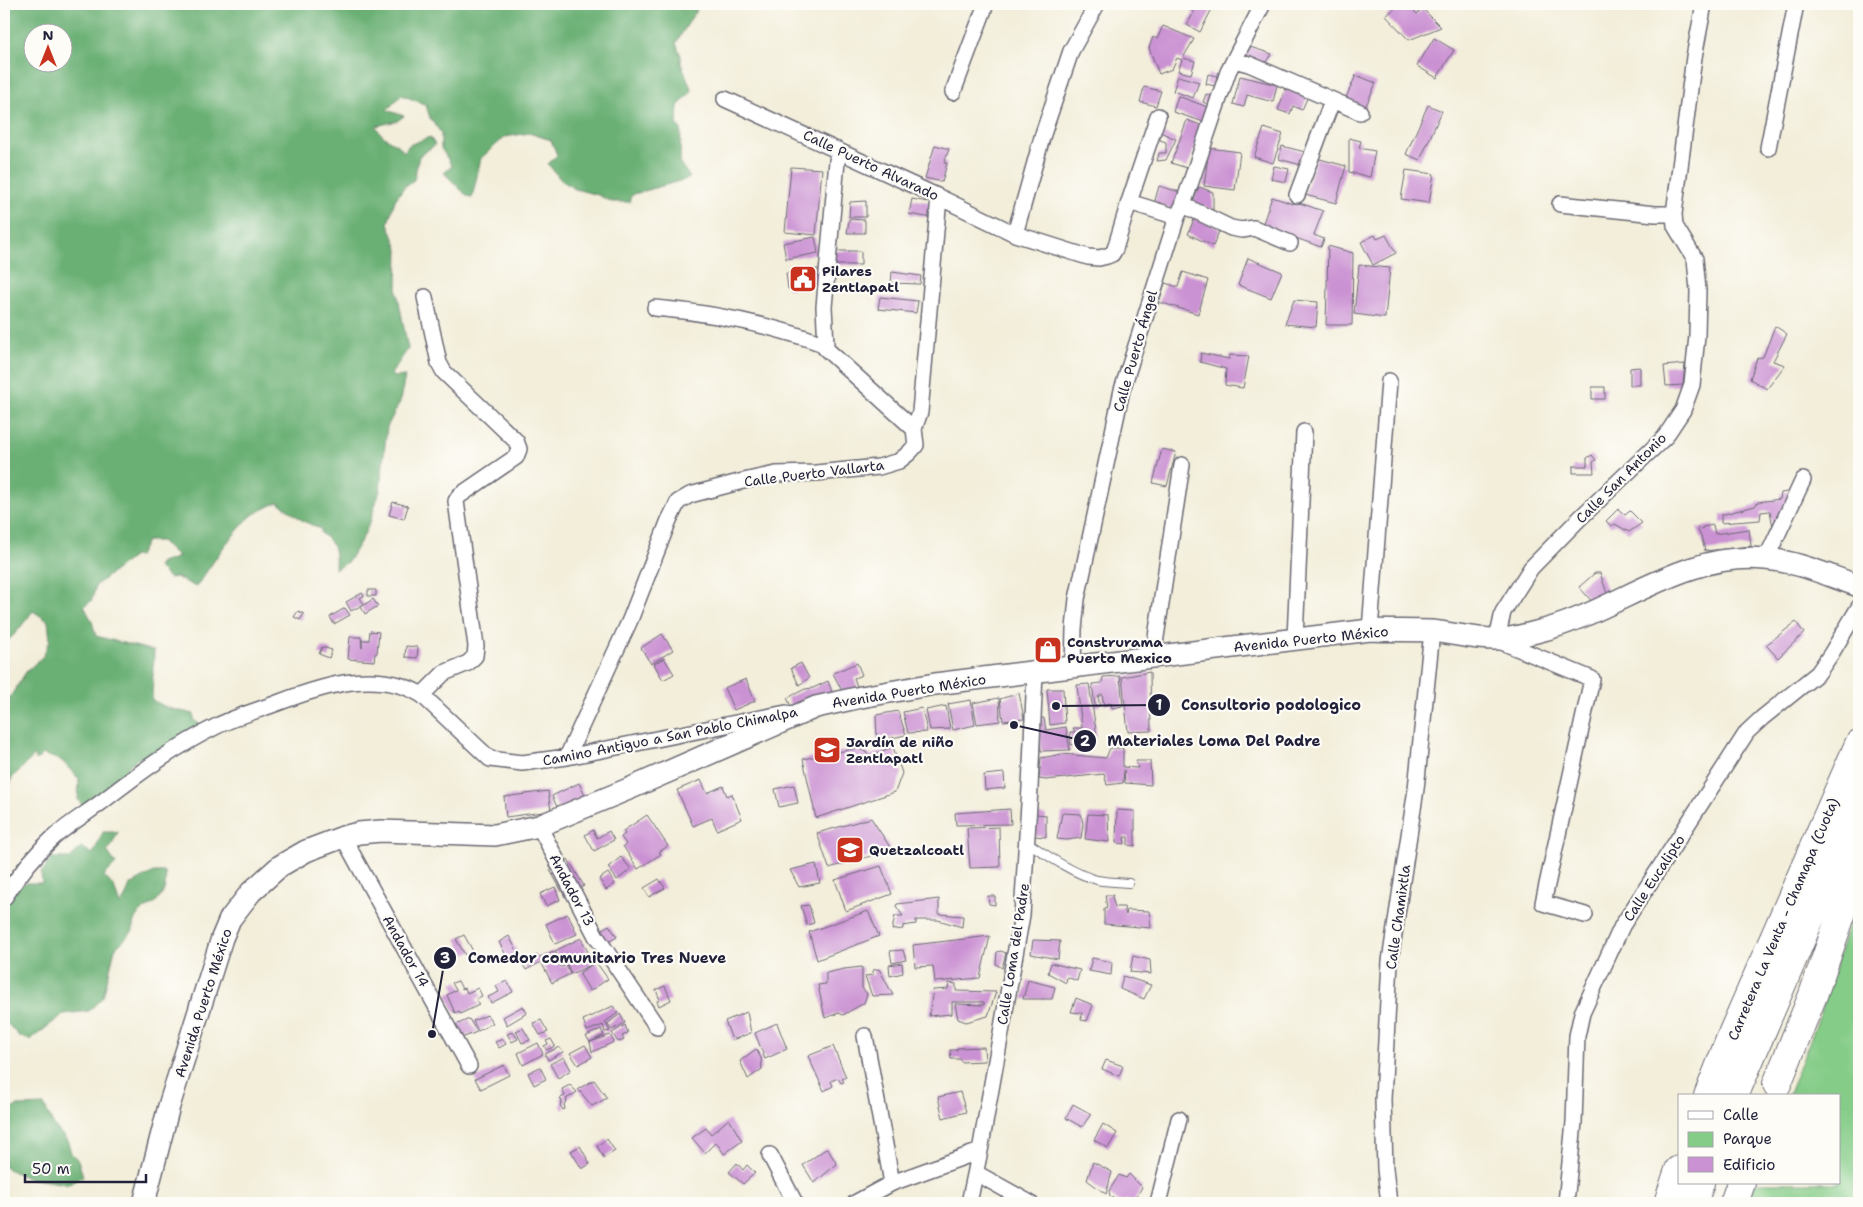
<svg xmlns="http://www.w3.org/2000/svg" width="1863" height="1207" font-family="'Shantell Sans',sans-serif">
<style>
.green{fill:#84cc87;stroke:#537761}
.forest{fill:#6bb074;stroke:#466958;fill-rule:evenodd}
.building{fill:#cb92d3}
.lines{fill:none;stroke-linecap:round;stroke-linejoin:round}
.lane-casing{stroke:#6b6973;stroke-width:10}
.street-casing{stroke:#6b6973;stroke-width:18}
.secondary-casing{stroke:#6b6973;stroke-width:24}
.highway-casing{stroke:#6b6973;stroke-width:30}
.lane{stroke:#fff;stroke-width:8}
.street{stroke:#fff;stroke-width:15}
.secondary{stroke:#fff;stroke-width:21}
.highway{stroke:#fff;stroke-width:28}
.labels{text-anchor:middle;stroke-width:4.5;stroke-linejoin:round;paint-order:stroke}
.street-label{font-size:14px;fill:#22223b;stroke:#fdfcf7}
.poi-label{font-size:14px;font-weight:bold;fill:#22223b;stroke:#fdfcf7;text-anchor:start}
.leader{fill:none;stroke:#22223b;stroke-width:2}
.callout-dot{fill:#22223b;stroke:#fdfcf7;stroke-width:2}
.mark-label{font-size:15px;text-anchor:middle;font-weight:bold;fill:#fff}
.callout-label{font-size:15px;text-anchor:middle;font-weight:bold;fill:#22223b;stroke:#fdfcf7;stroke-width:4.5;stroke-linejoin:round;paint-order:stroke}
</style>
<rect width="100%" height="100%" fill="#fdfcf7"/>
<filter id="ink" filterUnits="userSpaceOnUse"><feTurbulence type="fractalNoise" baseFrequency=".02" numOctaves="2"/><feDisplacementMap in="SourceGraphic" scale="10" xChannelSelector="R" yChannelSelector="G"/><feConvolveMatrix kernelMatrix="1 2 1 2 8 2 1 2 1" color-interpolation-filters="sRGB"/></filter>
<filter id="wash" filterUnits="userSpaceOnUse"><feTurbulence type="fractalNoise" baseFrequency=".0096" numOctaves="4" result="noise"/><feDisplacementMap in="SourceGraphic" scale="20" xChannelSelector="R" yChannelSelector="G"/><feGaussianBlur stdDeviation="1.12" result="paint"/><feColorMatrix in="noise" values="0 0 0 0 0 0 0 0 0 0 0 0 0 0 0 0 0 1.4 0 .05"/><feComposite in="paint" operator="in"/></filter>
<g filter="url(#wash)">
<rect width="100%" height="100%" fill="#f3eeda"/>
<!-- green -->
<path class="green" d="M1859,890V1203H1746L1753,1183H1839V1096H1788L1822,1010Z"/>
<!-- forest -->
<path class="forest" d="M4,4H700L676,43L681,56V63L692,91L678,106L677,125L681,129L680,163L690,178L634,194L630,198V202H612L598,195L575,189L561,180L548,164L557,155L551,140L529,133L505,137L481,158L472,198L465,194L444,173L452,166L441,148V133L430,118L426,105L402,95L387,110L404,116L397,121L376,126C383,142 396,140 404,152L409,145L430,137L435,145L419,156L414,180L404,187L395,200L388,223L398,249L397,291L408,349L391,374L394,377L405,376L400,402L387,427L380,490L370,522L363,537L348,562L335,569C336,551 335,545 321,533V529L303,521L278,502L254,514L246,521L225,545L196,587L176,577L169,578L158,567L161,563L179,557L161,541H147L139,556H134L96,585L92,600L84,606L92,621L96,636L154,651L152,700L168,708L194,714V720L202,726L159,752L137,759L129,766L118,783L84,807L78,800L79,779L62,761L43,754L36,761L34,756L12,778L8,792L4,788V703L5,705L26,672L43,656L50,640L48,621L33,611L16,633L4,644ZM32,32H62V62H32Z
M103,832H118L111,847L107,851L116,864L104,876L114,887L120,905L125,898L130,885L154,872H165C166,880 166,889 161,896C152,911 132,907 133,931L115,949L103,997L89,1011L64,1014L30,1040L19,1036L4,1020V896L25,883H42L41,873L49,862V858H70L81,847L93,854Z
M44,1105L53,1124L68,1142L71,1153L78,1160L83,1176L67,1184L27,1178L4,1167V1109L9,1110L17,1106Z"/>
<g id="blocks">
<!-- building -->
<path class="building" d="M1189,4H1202L1212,9L1200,32L1187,25L1194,12L1187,8Z
M1400,4H1407L1417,14L1423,9L1441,27L1409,40L1386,16Z
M1163,26L1194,39L1183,58L1195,61L1191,74L1178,71L1182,60L1177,58L1172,69L1159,74L1149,48L1153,37L1157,39Z
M1434,38L1454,50L1437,78L1417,66Z
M1250,47L1272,54L1264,64L1244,58Z
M1208,74L1217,76L1215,86L1206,84Z
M1356,75L1376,83L1365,108L1345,100Z
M1178,76L1199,82L1193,98L1173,91Z
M1240,76L1277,85L1273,102L1247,95L1244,107L1233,104Z
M1144,87L1161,91L1156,106L1140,102Z
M1286,88L1308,96L1302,110L1293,106L1290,114L1278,110Z
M1206,94L1214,97L1211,105L1203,102Z
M1178,96L1210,108L1204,122L1173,112Z
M1428,105L1442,111L1420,160L1406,154Z
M1187,120L1203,126L1187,168L1171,163Z
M1264,128L1283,134L1273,163L1254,157Z
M1160,132L1176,139L1166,160L1157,161L1159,153H1166V142L1160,140Z
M1349,138L1361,141L1359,148L1375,151L1370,177L1349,172Z
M935,145L949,149L944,163H947L942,182L925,178Z
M1282,146L1305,152L1301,165L1279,159Z
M1209,148L1240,152L1235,190L1204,186Z
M1316,158L1346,166L1336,203L1305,195Z
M1274,166L1289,169L1286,182L1271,179Z
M791,167L822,169L816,235L785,232Z
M1406,170L1434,174L1429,203L1401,199Z
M1159,186L1180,192L1174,210L1154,204Z
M1199,187L1213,192V210L1193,202Z
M1272,197L1293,204L1294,201L1323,211L1314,235L1324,239L1321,247L1262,226Z
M912,199L933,203L932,218L909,214Z
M866,201V217H849L850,202Z
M1195,217L1220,229L1213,246L1188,234Z
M849,219L865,220V233H847Z
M1375,235L1377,239L1386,235L1396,253L1373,265L1361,242Z
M815,237L818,253L786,259L783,243Z
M1328,246L1353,253L1352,325H1326Z
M834,251H861V265H833Z
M1248,258L1282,272L1271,298L1238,285Z
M1359,265L1390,268L1385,318L1354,314Z
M818,269L820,284L788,289L786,273Z
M892,272L921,276L920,284L891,283Z
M1183,272L1208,280L1198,314L1159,302L1165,283L1178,287Z
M880,297L918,301L916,313L878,309Z
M1294,300L1318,302L1316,327L1285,324Z
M1775,326L1787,334L1773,361L1785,365L1767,389L1750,379L1757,358L1763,357Z
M1201,353L1229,359L1230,355L1249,356L1243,388L1225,385L1226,369L1200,362Z
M1685,364L1683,385L1666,386L1664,366Z
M1640,367V385H1630V368Z
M1592,387H1605V399H1592Z
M1162,449L1176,452L1167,486L1153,483Z
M1592,455L1596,460L1593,462L1594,473H1573V466H1587V458Z
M1798,490L1773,527L1770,511L1761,512L1760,520L1721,523V515L1755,506L1758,502L1780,499L1781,493Z
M393,502L408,506L404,519L389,515Z
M1618,509L1625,515L1630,511L1642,523L1629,532L1615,524L1611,526L1606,521Z
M1713,525L1715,534L1749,529L1751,546L1705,551L1702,539L1697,528L1702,529L1703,527Z
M1595,573H1600L1609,599L1598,608L1579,587Z
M368,590H376V596H368Z
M362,593L364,596L360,598L364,604L351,611L346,602Z
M373,599L378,606L365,614L361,607Z
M345,608L350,615L334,624L330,617Z
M298,611L304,614L300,620L294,617Z
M1796,622L1804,633L1778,658L1766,645Z
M370,631L379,632L377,653L375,654L374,661L348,659L350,637H361L362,648V640H369Z
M662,634L673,650L651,664L641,648Z
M406,646L418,647L417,658L405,657Z
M322,647L332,650L329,658L319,654Z
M664,658L674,674L663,680L654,664Z
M801,663L809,678L799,685L791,668Z
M857,663L862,675L854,678L858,689L844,695L833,673Z
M1150,672L1151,731L1128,732L1122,677Z
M1120,676L1123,706L1112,708L1111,703L1104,705L1102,694L1098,697L1100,706H1095L1092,684L1102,683L1103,677Z
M746,679L755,701L734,710L724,688Z
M828,681L835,700L793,710L787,698L805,689L813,688Z
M1089,684L1097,737L1071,745L1070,732H1075L1073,728H1082L1077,685Z
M1047,689H1063L1065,723L1050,725Z
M1019,693L1024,719L1003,721L1000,699Z
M999,698L1000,721L977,724L973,703Z
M971,700L975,725L953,730L948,704Z
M946,706L950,729L930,730L926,710Z
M922,708L927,732L908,733L903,712Z
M898,711L906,735L877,741L876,715Z
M1038,718H1044L1046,730L1066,727L1070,750L1041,751Z
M893,747L902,773L895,792L816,818L803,759L858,748L871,755Z
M1110,748H1123V767L1138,768L1136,761H1150L1151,785L1125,783L1124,770L1123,783L1107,785L1104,774L1046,780L1039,779L1041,758L1062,754L1106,758Z
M1004,773L1005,788L985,790L984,775Z
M701,780L707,793L723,786L727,796L732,794L742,819L717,830L712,818L693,826L677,790Z
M579,783L586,798L559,811L552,796Z
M794,785L798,803L779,807L775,789Z
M548,791L551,811L506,817L504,797Z
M1010,809L1011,824L956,825L955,813Z
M1117,810L1135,811V846L1128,845V837H1124L1125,844L1116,843Z
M1062,813L1081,814L1083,824L1081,838L1067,840L1057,839Z
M1036,814L1046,815V837L1035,836Z
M1088,814L1108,815L1109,842L1085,839Z
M647,815L668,846L659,852L661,854L638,869L623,846L626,844L621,837L625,834L623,831Z
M871,818L892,850L829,868L817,833Z
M999,827L1000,867L970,868L967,828Z
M593,830L597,838L609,831L614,840L594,851L585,835Z
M621,857L631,869L617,880L608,867Z
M568,859L584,886L565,897L550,870Z
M816,864L820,883L799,887L790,870Z
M881,866L892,894L846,911L835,880Z
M608,873L615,884L606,890L599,879Z
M659,879L665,888L649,897L644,888Z
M555,887L560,900L546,906L540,894Z
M1105,895H1113L1112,897L1115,907H1124L1126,915L1127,910L1149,911L1151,928L1104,924V909L1107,908Z
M988,896H995V905L989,904Z
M939,899V914L963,916L962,927L938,920H916V924L903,926V929L892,930L895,916H903L896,906L897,904Z
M809,905L814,923L807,925L801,906Z
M868,911L879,936L817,960L809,932Z
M568,914L577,934L555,944L546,924Z
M609,925L617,937L605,944L597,932Z
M464,935L473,951L465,955L456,939Z
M509,936L518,953L508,959L499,942Z
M990,936L980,978L935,982L933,966L915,967L913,945Z
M581,938L591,958L589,959L591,965L571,974L566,962L561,964L555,951Z
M1033,940L1060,941L1058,959L1031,954Z
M903,950L906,960L892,963L890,951Z
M553,951L561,967L566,965L570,974L552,983L541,962L526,970L522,963L537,955L538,958Z
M1001,951L1006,953L1002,968L996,964L997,952Z
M1133,956L1150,960L1151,974L1130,972Z
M1092,958L1112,962L1111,975L1089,971Z
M596,962L608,979L590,991L579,973Z
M902,963L903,973L890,976L889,965Z
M1051,963L1080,970L1077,981L1067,977L1066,983L1048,973Z
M862,967V988L867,994L864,1003L843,1015L839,1013L825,1018L818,985L826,984V973L844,969Z
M879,969L893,995L872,996L865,976L873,975V970Z
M1123,976L1151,985L1144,999L1120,989Z
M1028,980L1055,987L1052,999H1023Z
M458,981L462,989L465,988L467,993L478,988L482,996L476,999L479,1005L460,1014L459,1011L455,1013L447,995L456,990L452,983Z
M507,981L513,992L491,1003L488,997L499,992L496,986Z
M949,983L956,984V991L996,992L988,1016L966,1022L958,1019L955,1004L984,1005V1002H952V1014L929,1016L933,990L948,989Z
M665,986L671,1000L659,1006L657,1001L660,1000L656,990Z
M1076,998L1093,1005L1087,1021L1081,1020L1082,1013L1071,1012Z
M523,1006L527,1013L507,1025L503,1017Z
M613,1006L618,1013L605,1022L610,1031L605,1032L603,1025L587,1031L583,1020Z
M747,1012L751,1033L732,1040L725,1021Z
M620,1014L625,1023L612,1030L607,1024Z
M487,1015L493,1023L478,1031L473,1021Z
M469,1019L477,1032L451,1042L445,1030Z
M541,1020L548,1032L540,1035L533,1023Z
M777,1023L787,1049L765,1059L755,1033Z
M625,1025L628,1033L622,1036L624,1040L618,1042L612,1033Z
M523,1028L530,1040L522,1043L516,1031Z
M601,1029L604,1035L590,1042L586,1036Z
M513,1032L518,1039L512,1042L507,1034Z
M610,1035L614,1042L592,1052L590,1042Z
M503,1039L506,1044L499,1048L495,1042Z
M551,1039L555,1046L547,1050L544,1046L548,1044L546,1041Z
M538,1043L543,1054L523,1065L518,1053Z
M585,1045L592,1057L578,1065L570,1053Z
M833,1046L846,1077L842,1079L844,1082L841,1083L838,1078L831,1081L833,1086L824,1091L808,1056Z
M559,1047L563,1052L548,1060L545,1054Z
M984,1047L985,1061L961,1062L960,1059H951L950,1050H957V1048Z
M756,1049L761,1058L762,1069L748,1079L740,1061Z
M564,1057L571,1070L558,1078L550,1064Z
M1106,1060L1123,1066L1119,1076L1102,1069Z
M504,1065L509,1075L481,1089L475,1079Z
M540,1067L546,1079L534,1085L528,1073Z
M594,1080L607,1098L592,1106L578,1089Z
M570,1085L577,1092L566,1099L567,1101L564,1104L565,1109L563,1110L560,1105L562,1101L560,1098L565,1096L562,1089Z
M960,1092L966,1112L943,1118L938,1097Z
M1073,1104L1091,1114L1082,1127L1066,1118Z
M729,1119L742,1141L724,1154L716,1142L705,1153L692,1138L706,1128L711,1134Z
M1103,1124L1117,1133L1108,1148L1094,1140Z
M607,1139L615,1151L604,1158L597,1146Z
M580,1146L590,1164L582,1169L571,1151Z
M827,1148L837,1164L814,1183L803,1165Z
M1093,1162L1112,1172L1106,1194L1087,1180Z
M737,1163L743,1170L747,1165L755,1173L743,1184L729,1172Z
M1129,1174L1142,1187L1133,1203L1125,1200L1122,1203L1110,1196L1109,1191L1119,1175L1126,1178Z"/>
</g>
</g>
<g filter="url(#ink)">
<use href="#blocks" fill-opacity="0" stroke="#6b6973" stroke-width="1"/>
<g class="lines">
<defs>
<path id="lane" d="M1027,842C1048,856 1072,873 1097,880C1107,882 1118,882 1129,883"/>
<path id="street" d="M1234,60L1263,4
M953,92L986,4
M725,99L939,197L1015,234L1088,257L1099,258L1107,256L1112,254L1115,249L1129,202L1158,116
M1768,148L1796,4
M1297,195L1332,101
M1129,202L1177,217
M1560,204L1655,214H1674
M1183,205L1231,228L1242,230L1254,228L1290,243
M1015,234L1043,134L1071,51L1097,4
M655,308C714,313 771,325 826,345L825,348L914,429
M826,345L824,307L838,150
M1766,559L1803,480
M1370,630L1389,381
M1295,639L1304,432
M1153,657L1182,465
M1073,667L1074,629L1077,599L1122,390L1177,217L1183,205L1228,72L1234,60L1249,64L1360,112
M422,695L444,673L468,663L475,656L476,646L456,501L459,496L516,457L519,449L516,441L444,372L439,363L425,297
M567,757L630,620L669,520L678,502L690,495L739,482L776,474L816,473L879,467L899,461L909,453L916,445L914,429L920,412L939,197
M539,826L596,936L657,1027
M343,837L469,1066
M4,898C18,876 34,855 54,837C69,824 87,813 103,801C139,773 176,746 217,726C237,716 259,710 280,702C325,685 378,668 422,695L490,759L522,763L567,757L786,713
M1585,915L1543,903L1592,679L1497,640L1503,612L1531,568L1579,519L1665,437L1683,410L1692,385L1697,336L1698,290L1695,259L1675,226L1674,214L1694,57L1704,4
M865,1036L892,1183
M770,1155L795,1203
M976,1173L1030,1203
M855,1203L892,1183L980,1151
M969,1203L980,1151L1022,915L1030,788L1035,672
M1158,1203L1179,1119
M1389,1203L1385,1169L1383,1100L1390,961L1416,789L1432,631
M1566,1203L1574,1122L1577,1036L1582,1013L1622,926L1747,732L1762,718L1818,673L1831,654L1859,607"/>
<path id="secondary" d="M144,1203L169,1106L222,938L230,919L251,892L280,866L306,851L343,837L359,833L381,831L495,835L539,826L631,788L816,707L861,697L935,684L1370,630C1390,631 1411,630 1431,631C1452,633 1473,639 1495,639C1508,640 1523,635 1536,632C1614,614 1681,551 1765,559C1797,561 1829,576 1859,586"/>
<path id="highway" d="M1777,1084L1813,995L1859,864
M1708,1096L1733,1032L1859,744
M1734,1096L1859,804
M1668,1203L1679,1170
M1693,1203L1700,1183
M1734,1203L1741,1183"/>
</defs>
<!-- lane casing -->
<use href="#lane" class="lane-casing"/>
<!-- street casing -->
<use href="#street" class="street-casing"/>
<!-- secondary casing -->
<use href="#secondary" class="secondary-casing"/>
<!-- highway casing -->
<use href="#highway" class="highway-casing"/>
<!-- lane -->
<use href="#lane" class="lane"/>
<!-- street -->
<use href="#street" class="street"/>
<!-- secondary -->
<use href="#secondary" class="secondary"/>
<!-- highway -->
<use href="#highway" class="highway"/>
</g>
</g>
<!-- icons -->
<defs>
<symbol id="civic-square" viewBox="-11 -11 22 22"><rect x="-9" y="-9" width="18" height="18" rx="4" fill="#c8321e" stroke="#fdfcf7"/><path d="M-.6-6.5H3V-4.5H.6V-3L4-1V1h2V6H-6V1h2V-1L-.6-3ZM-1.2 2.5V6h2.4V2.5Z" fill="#fff"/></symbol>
<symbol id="shop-square" viewBox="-11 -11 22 22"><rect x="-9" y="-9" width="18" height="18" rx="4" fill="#c8321e" stroke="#fdfcf7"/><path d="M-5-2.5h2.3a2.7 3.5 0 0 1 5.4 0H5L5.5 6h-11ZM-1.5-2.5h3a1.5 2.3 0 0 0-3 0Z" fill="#fff"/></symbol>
<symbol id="school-square" viewBox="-11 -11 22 22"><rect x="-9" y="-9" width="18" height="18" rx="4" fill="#c8321e" stroke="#fdfcf7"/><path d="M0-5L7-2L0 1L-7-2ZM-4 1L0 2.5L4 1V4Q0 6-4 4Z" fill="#fff"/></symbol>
</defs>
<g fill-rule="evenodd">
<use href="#civic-square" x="787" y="263" width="32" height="32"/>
<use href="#shop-square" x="1032" y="634" width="32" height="32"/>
<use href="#school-square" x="811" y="734" width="32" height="32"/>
<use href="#school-square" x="834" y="834" width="32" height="32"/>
</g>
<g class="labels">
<!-- street labels -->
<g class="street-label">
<text transform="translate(871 165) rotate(25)" y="5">Calle Puerto Alvarado</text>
<text transform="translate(1135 351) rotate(-74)" y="5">Calle Puerto Ángel</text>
<text transform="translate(814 473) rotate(-7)" y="5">Calle Puerto Vallarta</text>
<text transform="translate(1621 478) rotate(-45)" y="5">Calle San Antonio</text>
<text transform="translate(1311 639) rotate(-6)" y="5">Avenida Puerto México</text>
<text transform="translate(909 691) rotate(-9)" y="5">Avenida Puerto México</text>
<text transform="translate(670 736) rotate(-11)" y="5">Camino Antiguo a San Pablo Chimalpa</text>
<text transform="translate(1654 878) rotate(-57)" y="5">Calle Eucalipto</text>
<text transform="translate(572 890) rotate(62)" y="5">Andador 13</text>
<text transform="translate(1398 917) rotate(-82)" y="5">Calle Chamixtla</text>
<text transform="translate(1783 919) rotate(-67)" y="5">Carretera La Venta - Chamapa (Cuota)</text>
<text transform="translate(406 951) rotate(61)" y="5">Andador 14</text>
<text transform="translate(1013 954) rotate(-81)" y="5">Calle Loma del Padre</text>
<text transform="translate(203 1003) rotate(-72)" y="5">Avenida Puerto México</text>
</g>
<!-- poi labels -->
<g class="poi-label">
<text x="822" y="276">Pilares<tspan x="822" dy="16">Zentlapatl</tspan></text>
<text x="1067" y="647">Construrama<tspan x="1067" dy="16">Puerto Mexico</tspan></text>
<text x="846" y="747">Jardín de niño<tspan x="846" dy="16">Zentlapatl</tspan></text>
<text x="869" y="855">Quetzalcoatl</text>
</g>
</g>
<!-- callouts -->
<path class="leader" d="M1056 706L1159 705M1014 725L1085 741M432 1034L445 958"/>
<g class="callout-dot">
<circle cx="1056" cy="706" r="5"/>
<circle cx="1014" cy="725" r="5"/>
<circle cx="432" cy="1034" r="5"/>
<circle cx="1159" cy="705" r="12"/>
<circle cx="1085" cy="741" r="12"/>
<circle cx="445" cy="958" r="12"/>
</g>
<g class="mark-label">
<text x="1159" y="710">1</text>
<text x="1085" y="746">2</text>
<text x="445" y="963">3</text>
</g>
<g class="callout-label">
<text x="1271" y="710">Consultorio podologico</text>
<text x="1214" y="746">Materiales Loma Del Padre</text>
<text x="597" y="963">Comedor comunitario Tres Nueve</text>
</g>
<!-- margin -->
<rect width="1863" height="1207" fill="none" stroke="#fdfcf7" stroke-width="20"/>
<!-- legend -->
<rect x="1678" y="1094" width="162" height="90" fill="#fdfcf7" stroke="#a5a5ac"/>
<rect x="1688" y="1111" width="25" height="8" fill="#ffffff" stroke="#a5a5ac"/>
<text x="1723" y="1120" font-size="15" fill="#22223b">Calle</text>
<rect x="1688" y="1132" width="25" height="15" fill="#84cc87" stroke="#a5a5ac"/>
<text x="1723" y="1144" font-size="15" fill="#22223b">Parque</text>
<rect x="1688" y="1157" width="25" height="15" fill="#cb92d3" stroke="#a5a5ac"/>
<text x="1723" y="1170" font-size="15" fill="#22223b">Edificio</text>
<!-- north arrow -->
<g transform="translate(48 48)"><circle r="24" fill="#fdfcf7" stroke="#a5a5ac"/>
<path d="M0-4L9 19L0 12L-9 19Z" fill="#c8321e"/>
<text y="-8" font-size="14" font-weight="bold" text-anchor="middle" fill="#22223b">N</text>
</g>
<!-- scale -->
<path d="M25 1174v8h121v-8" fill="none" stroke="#22223b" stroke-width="2.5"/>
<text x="32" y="1174" font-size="15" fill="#22223b" stroke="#fdfcf7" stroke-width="4" paint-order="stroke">50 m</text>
</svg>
